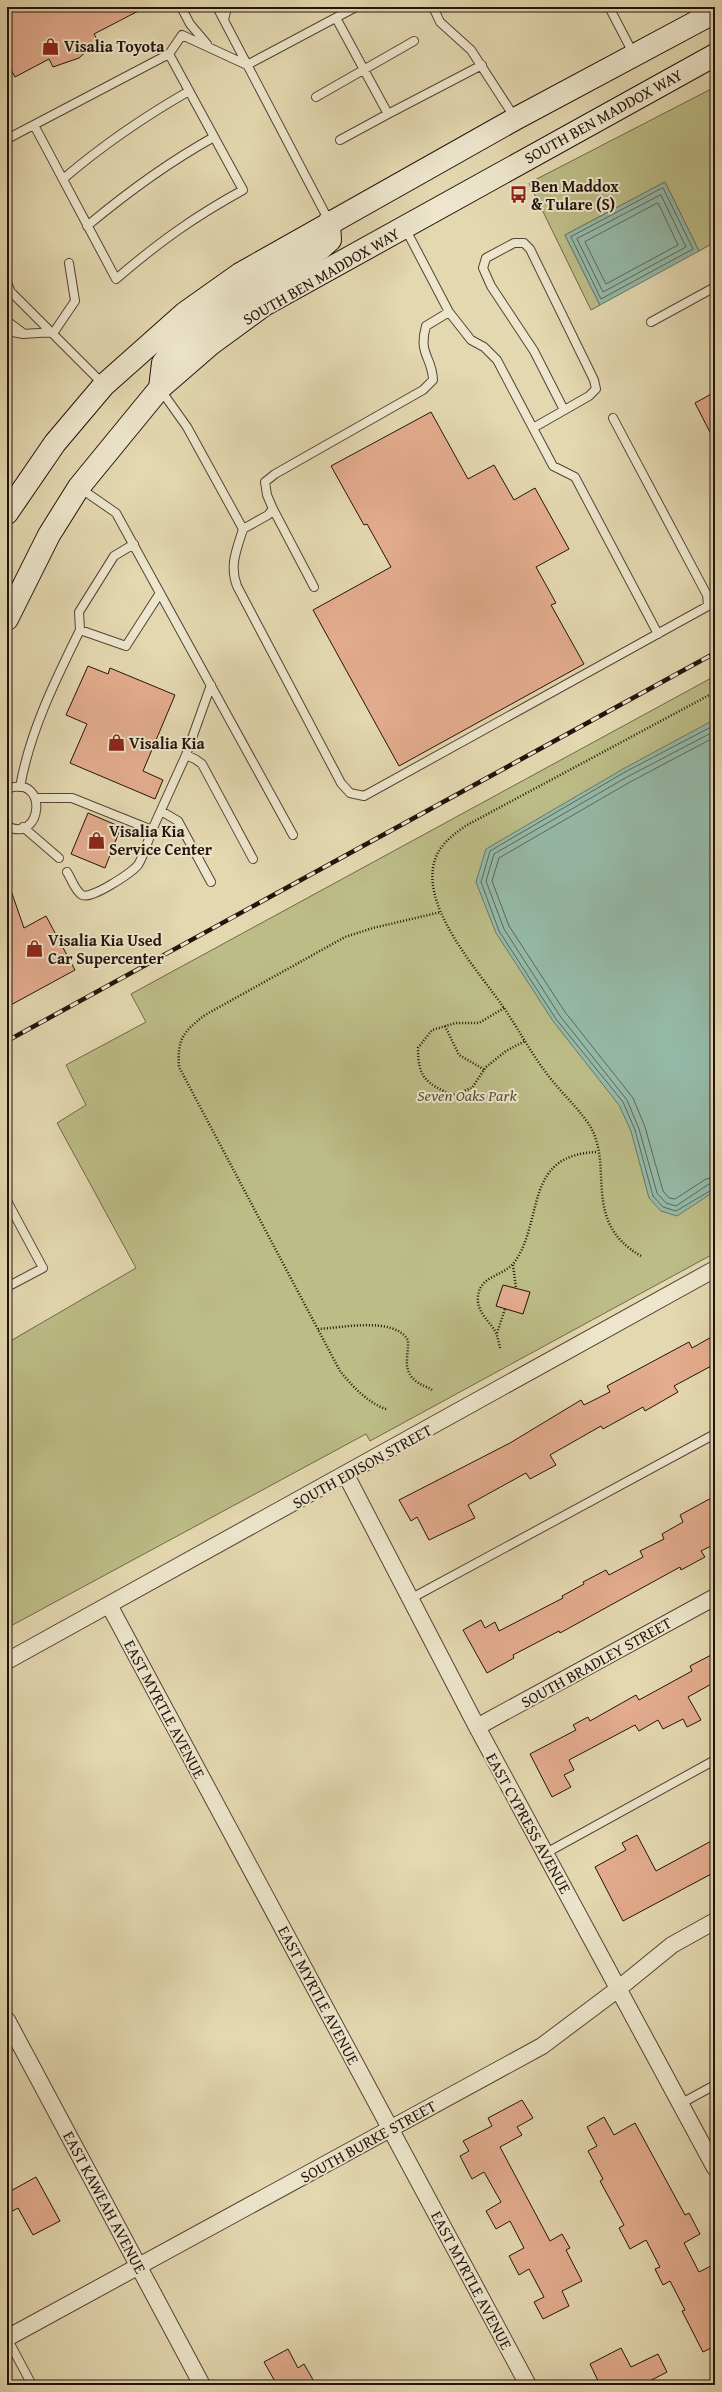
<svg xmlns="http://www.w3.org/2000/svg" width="722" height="2392" font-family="'Gentium Book Plus',serif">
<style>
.green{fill:#bcbc86;stroke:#706849}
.water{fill:#95baa9;stroke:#67776a}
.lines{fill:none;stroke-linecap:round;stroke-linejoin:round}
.shore{stroke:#5c665a;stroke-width:1}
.building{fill:#e3ac8e;stroke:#23130c}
.service-casing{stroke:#534435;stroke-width:10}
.minor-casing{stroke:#534435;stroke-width:18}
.secondary-casing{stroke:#23130c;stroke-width:24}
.path{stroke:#23130c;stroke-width:2.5;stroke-dasharray:1 2;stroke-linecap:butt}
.service{stroke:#ede6cc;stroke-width:8}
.minor{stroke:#ede6cc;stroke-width:16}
.secondary{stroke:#ede6cc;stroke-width:22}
.rail-casing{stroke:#23130c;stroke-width:4.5}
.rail{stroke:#ede6cc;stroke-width:3;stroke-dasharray:9;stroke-linecap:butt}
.labels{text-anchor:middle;stroke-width:4;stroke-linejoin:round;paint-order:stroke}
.poi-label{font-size:16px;font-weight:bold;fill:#23130c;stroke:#ede6cc;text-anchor:start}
.street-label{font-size:16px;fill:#23130c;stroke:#ede6cc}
.park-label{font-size:16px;font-style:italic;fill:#594e37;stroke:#ede6cc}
</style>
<rect width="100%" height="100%" fill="#e4d8b0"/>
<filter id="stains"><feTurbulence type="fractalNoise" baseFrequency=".005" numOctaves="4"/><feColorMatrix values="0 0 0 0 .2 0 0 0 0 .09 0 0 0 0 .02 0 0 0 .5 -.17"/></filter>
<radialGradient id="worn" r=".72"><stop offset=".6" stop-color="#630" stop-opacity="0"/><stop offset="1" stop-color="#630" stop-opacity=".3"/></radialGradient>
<!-- green -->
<path class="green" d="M715,87V242L699,251L665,182L565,235L600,305L591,310L529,183Z
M715,676V1253L370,1441L366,1434L7,1628V1343L136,1268L57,1123L86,1105L66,1065L146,1022L131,994Z"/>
<!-- water -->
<path class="water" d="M665,182L699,251L600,305L565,235Z
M710,722L715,723V1191L677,1216L661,1211L649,1198L631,1131L619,1105L553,1021L496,933L476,882L486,849L623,769Z"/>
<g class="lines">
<!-- shore -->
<path class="shore" d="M663,188L693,249L601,299L571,237Z
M661,195L686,247L603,292L577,239Z
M658,203L678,245L606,284L585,242Z
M715,726L711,727L625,772L490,851L481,882L499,931L556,1019L623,1102L635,1130L653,1196L663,1207L676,1211L715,1188
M715,731L627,777L494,854L486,881L504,929L560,1016L627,1100L639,1129L657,1193L666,1203L676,1206L709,1184L715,1183
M715,737L630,782L499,858L492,881L509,926L565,1012L633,1098L645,1127L663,1191L669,1198L675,1199L706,1179L715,1177"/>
</g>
<!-- building -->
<path class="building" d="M7,7H146L94,34L98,41L79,58L53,67L49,59L15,77L7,62Z
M715,392V442L695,403Z
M431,412L468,479L494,465L514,500L535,488L569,549L536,567L556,603L551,605L584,664L399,766L313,610L391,567L367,524L364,525L331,466Z
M88,666L108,674L110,668L175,695L143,771L163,780L155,799L70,763L87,724L66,715Z
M88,813L121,827L105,868L71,854Z
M7,885H9L24,928L46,916L75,970L7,1007Z
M503,1285L530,1292L523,1314L496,1306Z
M715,1335V1364L674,1386L678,1392L645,1411L643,1407L603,1429L601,1426L550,1455L556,1465L530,1479L526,1473L468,1505L475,1518L429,1540L417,1517L411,1521L399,1500L510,1443L581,1400L584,1405L610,1392L607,1386L689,1342L692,1348Z
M715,1496V1544L701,1551L705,1557L681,1570L680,1567L560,1633L559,1631L513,1655L514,1658L487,1673L463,1630L481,1620L485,1628L495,1622L499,1631L563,1598L562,1596L584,1584L583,1582L606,1570L609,1575L643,1557L640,1551L664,1539L662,1534L683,1522L680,1515Z
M715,1653V1682L688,1697L701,1720L687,1727L683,1719L663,1729L658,1720L639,1731L635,1725L569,1760L574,1770L564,1775L571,1787L552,1797L530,1754L576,1730L573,1725L588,1717L590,1721L636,1695L639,1700L692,1671L690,1666Z
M637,1835L656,1871L715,1839V1872L623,1921L595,1867L626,1850L622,1843Z
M522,2100L533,2118L517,2127L522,2135L500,2147L550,2241L562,2234L570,2248L566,2250L582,2281L562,2291L569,2306L543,2319L534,2302L544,2297L529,2269L519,2275L509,2256L524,2248L510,2221L496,2229L486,2211L501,2202L484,2172L472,2179L460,2156L469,2151L463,2141L492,2126L488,2118Z
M604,2117L614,2135L635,2123L685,2215L689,2213L700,2234L684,2243L699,2272L715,2264V2346L703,2352L682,2311L685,2310L670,2281L663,2285L655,2269L660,2267L646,2240L630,2249L619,2228L624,2225L600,2181L603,2179L588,2151L597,2146L587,2127Z
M36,2177L60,2221L33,2235L18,2208L7,2214V2193Z
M621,2348L631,2367L658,2354L667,2372L642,2385H600L590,2364Z
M288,2349L298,2368L304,2364L316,2385H277L264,2362Z"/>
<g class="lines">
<defs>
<path id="service" d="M181,7L190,24L207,44
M217,7L329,221
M433,7L440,22L471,50L515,118
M609,7L634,55
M336,18L388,114L482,65
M224,20L227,7
M247,65L356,7
M316,97L414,41
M34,125L116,279C159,242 194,217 243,190L169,54
M7,139L169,54L182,35L247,65
M340,140L388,114
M63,179C104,144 142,118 189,91
M87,226C129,191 167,163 214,137
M7,283L11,292L104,385
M449,312L471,340L484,347L497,360L553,466L575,477L658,634
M7,321L23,333
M651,322L715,287
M7,331L23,334L54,332
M54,332L75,301L69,263
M160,389L187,427L243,529L268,515L273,509L267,495L265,482L275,474L423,390L433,380C432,356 418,355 426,326L449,312L405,228
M7,393V396
M533,428L589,396L596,389L594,380L530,249L524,243H514L486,258L483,268L491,286L534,351L564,410
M80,488L116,513L293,835
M273,509L314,587
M243,529C237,549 229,565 237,586L341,783L350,793L364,796L708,606L707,595L613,418
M80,630L79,612L114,556L134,544
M186,755L195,759L202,764L253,859
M20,787C30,731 55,681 80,630L126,646L160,593
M7,789C50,773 42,845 7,826
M36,798H72L152,830C148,841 144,855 138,865C131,873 91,900 82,895C75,891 71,878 67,872
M161,811L178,821L211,882
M23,827L59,858
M152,830L186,755L211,685
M7,1201L43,1268L7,1287
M410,1599L715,1434
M546,1853L715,1760
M680,2104L715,2085
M7,2338L32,2385"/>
<path id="minor" d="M346,1475L477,1727L715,2168
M109,1605L528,2385
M7,1661L715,1269
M477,1727L715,1597
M7,2020L202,2385
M7,2338L542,2046L618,1989L672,1945L715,1921"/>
<path id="secondary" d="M160,388L163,363L176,347L231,305L269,279L321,248L330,240L329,222
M7,513L55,443L104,385L185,313L240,274L515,119L715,12
M7,619L49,535L79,487L160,388L212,343L264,305L715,55"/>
</defs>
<!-- service casing -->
<use href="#service" class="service-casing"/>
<!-- minor casing -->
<use href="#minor" class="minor-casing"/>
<!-- secondary casing -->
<use href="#secondary" class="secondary-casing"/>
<!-- path -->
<path class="path" d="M504,1008L479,1023H456L432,1030L418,1048C418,1078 426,1083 452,1095L472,1088L486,1067L506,1051L525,1041
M445,1026L459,1055L485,1070
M641,1256C578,1220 618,1162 586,1120C574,1104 559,1090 547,1074C531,1053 519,1030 504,1008C480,973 426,914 433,868C436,847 451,836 467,825L715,692
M513,1265L516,1288
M318,1329C342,1328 393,1316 408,1340C409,1356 401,1370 417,1382C422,1386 429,1387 433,1391
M497,1333L505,1309
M500,1348C499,1344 498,1338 496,1333C490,1321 476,1312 478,1296C481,1274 505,1277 516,1260C544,1217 524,1154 598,1152
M386,1409C368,1403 352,1386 340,1371L179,1067C177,1039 183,1032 205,1015L345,937L373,928L441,912"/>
<!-- service -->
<use href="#service" class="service"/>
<!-- minor -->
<use href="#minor" class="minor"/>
<!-- secondary -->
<use href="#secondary" class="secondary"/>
<defs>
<path id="rail" d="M7,1041L715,653"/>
</defs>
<!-- rail casing -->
<use href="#rail" class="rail-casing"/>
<!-- rail -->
<use href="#rail" class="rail"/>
</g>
<!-- icons -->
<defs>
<symbol id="shop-bare" viewBox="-9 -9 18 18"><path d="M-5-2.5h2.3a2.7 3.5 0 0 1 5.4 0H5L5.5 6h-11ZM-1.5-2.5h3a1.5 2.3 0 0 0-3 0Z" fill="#8f2418" stroke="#ede6cc" stroke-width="2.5" paint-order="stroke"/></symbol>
<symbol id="bus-bare" viewBox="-9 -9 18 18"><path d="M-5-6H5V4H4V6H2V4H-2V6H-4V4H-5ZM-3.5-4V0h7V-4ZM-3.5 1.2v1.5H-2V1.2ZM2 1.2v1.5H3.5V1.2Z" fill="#8f2418" stroke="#ede6cc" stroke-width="2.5" paint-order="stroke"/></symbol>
</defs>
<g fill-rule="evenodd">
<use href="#shop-bare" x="38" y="34" width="25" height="25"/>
<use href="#bus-bare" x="506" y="182" width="25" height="25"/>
<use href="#shop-bare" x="104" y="730" width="25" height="25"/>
<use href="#shop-bare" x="84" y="828" width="25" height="25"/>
<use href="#shop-bare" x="22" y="936" width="25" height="25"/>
</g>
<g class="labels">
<!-- poi labels -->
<g class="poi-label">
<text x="64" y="52">Visalia Toyota</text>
<text x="531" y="192">Ben Maddox<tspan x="531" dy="18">&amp; Tulare (S)</tspan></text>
<text x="129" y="749">Visalia Kia</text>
<text x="109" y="837">Visalia Kia<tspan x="109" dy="18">Service Center</tspan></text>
<text x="48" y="946">Visalia Kia Used<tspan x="48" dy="18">Car Supercenter</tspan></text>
</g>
<!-- street labels -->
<g class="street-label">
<text transform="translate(603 116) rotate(-29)" y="6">SOUTH BEN MADDOX WAY</text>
<text transform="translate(321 276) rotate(-30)" y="6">SOUTH BEN MADDOX WAY</text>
<text transform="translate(362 1466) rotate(-29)" y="6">SOUTH EDISON STREET</text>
<text transform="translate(596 1662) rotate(-29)" y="6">SOUTH BRADLEY STREET</text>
<text transform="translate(165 1709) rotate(62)" y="6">EAST MYRTLE AVENUE</text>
<text transform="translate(529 1823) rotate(61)" y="6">EAST CYPRESS AVENUE</text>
<text transform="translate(319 1995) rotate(62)" y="6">EAST MYRTLE AVENUE</text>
<text transform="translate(368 2141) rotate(-29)" y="6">SOUTH BURKE STREET</text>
<text transform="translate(105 2202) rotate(62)" y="6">EAST KAWEAH AVENUE</text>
<text transform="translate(472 2280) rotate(62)" y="6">EAST MYRTLE AVENUE</text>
</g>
<!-- park labels -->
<g class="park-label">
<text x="467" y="1101">Seven Oaks Park</text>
</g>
</g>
<!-- margin -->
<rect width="722" height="2392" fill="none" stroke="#e4d8b0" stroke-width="24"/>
<rect x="8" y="8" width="706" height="2376" fill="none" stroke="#23130c" stroke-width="2"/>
<rect x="12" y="12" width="698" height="2368" fill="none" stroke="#23130c"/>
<rect width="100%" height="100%" filter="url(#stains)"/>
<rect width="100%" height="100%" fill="url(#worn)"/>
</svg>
